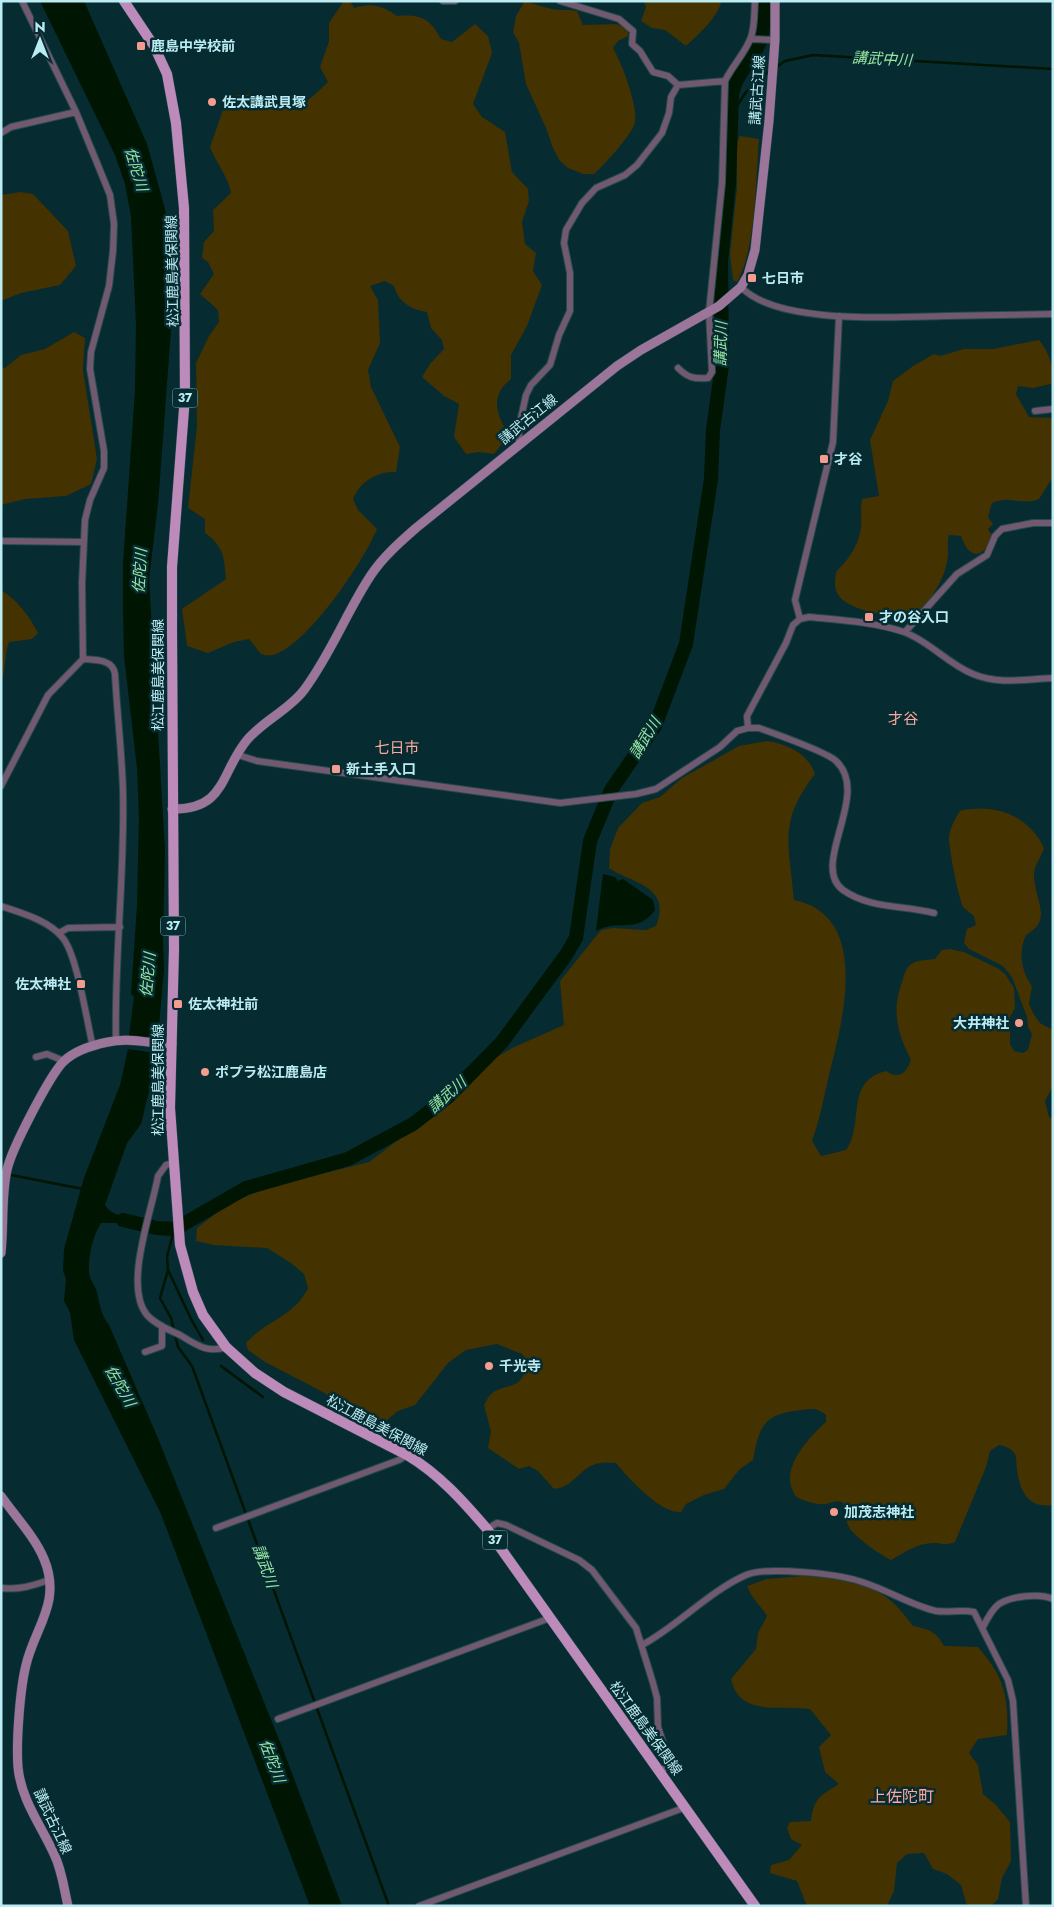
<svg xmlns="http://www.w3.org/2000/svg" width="1054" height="1907" font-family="Jost,'Noto Sans JP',sans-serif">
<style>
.green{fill:#443200}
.water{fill:#001502}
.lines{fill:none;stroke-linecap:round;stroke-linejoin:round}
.stream{stroke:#001502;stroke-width:2.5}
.river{stroke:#001502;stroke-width:14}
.minor-casing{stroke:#234a4f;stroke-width:8}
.secondary-casing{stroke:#234a4f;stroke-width:10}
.primary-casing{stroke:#234a4f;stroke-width:11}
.minor{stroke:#715970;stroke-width:6}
.secondary{stroke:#9c759a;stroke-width:9}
.primary{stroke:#bd8bba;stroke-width:10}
.poi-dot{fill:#f59c91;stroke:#062b30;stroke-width:2}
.labels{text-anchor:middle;stroke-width:5;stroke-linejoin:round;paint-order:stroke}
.shield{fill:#062b30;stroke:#85b2b9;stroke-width:1}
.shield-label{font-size:12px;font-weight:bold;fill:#bbecf4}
.poi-label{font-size:14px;font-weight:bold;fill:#bbecf4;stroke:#062b30;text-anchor:start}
.street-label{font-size:14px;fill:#bbecf4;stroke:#062b30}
.water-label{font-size:15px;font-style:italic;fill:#97e6a2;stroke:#062b30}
.neighbourhood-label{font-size:15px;fill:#fba89d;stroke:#062b30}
.quarter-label{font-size:16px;fill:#fba89d;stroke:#062b30}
</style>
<rect width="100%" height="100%" fill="#062b30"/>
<!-- green -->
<path class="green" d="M344,1H350L354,8C371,2 384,6 397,16C420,14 430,18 441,39L452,42L475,24L488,36L492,53L473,104L482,117L505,132L512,172L528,189L529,201L522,222L525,244L536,253L533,271L542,285L527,326L511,355V379C491,395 495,411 507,432L502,444L494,454L479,452L466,454L454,437L459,404L444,396L422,377L430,364L444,349L442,340L431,328L427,312C412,310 398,302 394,286L385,281L370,286L378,300L380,343L368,370L371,387L400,447L396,472C377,471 360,482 353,499L358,510L377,529C364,561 307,646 273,655C269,656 264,655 261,654L249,639L234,642L208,653L187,646L182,609L226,579C224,557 224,547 205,533V519L188,508L197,426L196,363L209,336L219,322L218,310L200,294L214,274L208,262L202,258L204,242L214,231L213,210L231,193C228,176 216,163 210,147L228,96L253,94L272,106L294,110L312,97L328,82L320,67L329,41V23Z
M644,1H722C716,19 700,33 686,46L665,30L652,28L641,21L646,7Z
M524,2C535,3 538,6 548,8C557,11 567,9 577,11L583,25L616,24L628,29V36L618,41L613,48C622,64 638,105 635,122C633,134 604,165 594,174H583L568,168L560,161L553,148L546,128L526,84L519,43L513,32L516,16Z
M740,136L759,139C756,177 756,250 737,282L733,280L730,255L737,188V142Z
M21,192L33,194L68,231L76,266L60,285L21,293L1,301V195Z
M74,332L85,338L83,370L97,459L91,484L66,496L25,499L1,505V367L5,368L21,355L45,349Z
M1039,340C1050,353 1054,368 1051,384L1033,388L1018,386L1016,394L1029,417L1051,418L1053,421V477L1039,499C1022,506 1008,495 992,503L988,517L993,524L988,529L993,537C983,559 969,560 961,536L949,535C947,541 948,547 948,554C947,573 934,598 919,610C903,622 852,612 840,597C833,590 835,580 836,572C848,560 859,545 861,527C862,518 860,509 862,499L879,496L870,440L888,401L893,381L913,366L934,354L940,356L964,349H993Z
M1,590C18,601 29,615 38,633L32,639L9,642C4,656 6,670 1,684Z
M767,741C787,744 808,753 815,774C778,822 789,844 794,900C871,915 843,1021 829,1075C824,1097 820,1119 812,1141L821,1156L846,1150C865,1124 844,1081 886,1071C899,1080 906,1073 911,1060C897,1032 891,1011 903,979C905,972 906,967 913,963C918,960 928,960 935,959L942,950L950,949L964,952L999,969L1005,974L1014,988L1015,1008L1010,1017V1044L1014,1051L1023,1053L1028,1050L1032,1034L1028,1027L1027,1017L1012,977L1003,966L969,949L964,943L967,929L976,925L974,916C971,913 967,911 964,908C959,902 948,845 949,836C950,828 956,817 960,811C994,803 1029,815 1044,848C1042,856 1034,866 1034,874C1034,900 1054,920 1026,935C1018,952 1021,971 1032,986L1029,1004L1033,1013L1040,1023L1053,1030V1086L1045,1101L1049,1117L1053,1119V1505C1028,1509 1020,1491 1017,1470C1016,1465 1017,1458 1015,1454C1011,1448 1005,1446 999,1445L990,1451L986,1467L955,1542C944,1546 943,1543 932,1543C917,1544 903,1553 891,1560C881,1555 852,1536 848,1525C844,1517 847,1509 842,1502C835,1500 833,1503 826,1504C815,1505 804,1501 795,1496C793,1491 790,1485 790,1481C788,1460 812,1434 826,1422V1415C816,1407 812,1409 801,1410C764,1414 759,1426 753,1460L740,1469L724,1489L704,1495L686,1504L681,1512C661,1514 628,1478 616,1463C578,1458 582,1485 554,1489L538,1471L529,1466L519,1469L488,1448L491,1432L484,1405C486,1402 488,1397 490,1395C507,1380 520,1395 528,1362L522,1354L497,1344L466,1350L448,1363L415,1405L398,1411L387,1420H374L340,1404L323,1392L265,1362L248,1350L246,1343C266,1320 293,1318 308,1288L304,1274L291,1263L267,1248L214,1245L196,1241L197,1228L227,1205L266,1188L369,1162L459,1094L487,1063L512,1048L564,1025L560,981L601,930L613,928L646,930L656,926C672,886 633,884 609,868L610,849L618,828L642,803L660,797L682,778L739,746Z
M803,1576C825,1577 861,1582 880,1593C893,1600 904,1614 913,1626C928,1629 936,1631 944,1646L978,1647C1004,1677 1009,1696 1007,1735L978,1739L969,1753L978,1765L983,1794L996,1805L1010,1822L1011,1861L1002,1878L998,1899L991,1906H967L961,1885L947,1874L933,1869L924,1853L907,1854L897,1863L894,1891L887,1906H807L797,1881L770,1873L771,1865L789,1860L802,1845L791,1839L787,1828L790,1822L811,1821C814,1797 820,1796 839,1784L825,1772L819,1747L831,1735L810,1709C780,1705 739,1717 731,1679L756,1649L758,1633L767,1616C760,1605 752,1599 747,1586L767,1579Z"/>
<!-- water -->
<path class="water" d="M40,1H84L147,144L165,209L171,249L173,303L158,504L149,579L165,850L163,941L164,970L158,1036L156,1038L129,1036L134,997L131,994L137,906L139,817L137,768L124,656L123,609V564L135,391L136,324L131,216L125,184L115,155Z
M603,874L615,877L618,881L623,879L653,900L655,910C637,935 618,918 596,931Z
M128,1049L155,1053L152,1079L141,1124L127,1143L105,1205C111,1217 131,1217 142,1221L141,1229L120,1223H101C93,1236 88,1256 89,1271C89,1278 93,1283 96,1289C100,1303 100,1314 109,1325L157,1436L282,1747L342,1906H310L161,1514L74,1340L70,1312L64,1301L66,1279L63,1271L64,1249L84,1178L120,1085Z"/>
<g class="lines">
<!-- stream -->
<path class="stream" d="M775,68L785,61L813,55L1053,69
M733,112L746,92L770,70
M1,1173L83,1189
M174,1230L167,1257L168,1270L160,1298L171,1318L178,1347L192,1366L389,1906
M168,1270L191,1319L203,1340
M221,1366L263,1397"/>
<!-- river -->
<path class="river" d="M123,1220L157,1228L175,1229L246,1188L348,1159L413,1124L448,1097L502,1042L566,955L576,938L590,841L611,790L655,726L686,644L711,479L713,430L722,365L721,261L729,183L732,94C736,75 748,65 757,48C765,34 763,17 763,1"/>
<defs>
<path id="minor" d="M443,1H455
M560,1L619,19L633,31L632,44L640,51L653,72L668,76L678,85L725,81
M751,39L775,40
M1,133L11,127L76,112
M741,287C777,325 895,317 945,316C981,315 1017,315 1053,314
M678,368C688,378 694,379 708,378L712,372L709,312L722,183L725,81C732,66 746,52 751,37C755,25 754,13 755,1
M1035,411L1053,409
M519,443V427L526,395L531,385L550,365L559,335L570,311V273L564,243L566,230L582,203L596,188L625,175L637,165L662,133L669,113L671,97L678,85
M1,541L83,542
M800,619L795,600L833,442L839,316
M905,632L957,574L987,555L995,536L1002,529L1033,523H1053
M83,659C95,660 113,659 115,674C117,713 122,753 123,792C125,875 114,958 116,1041
M748,728L747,716L786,643L793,625L800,619L809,617C839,620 875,622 904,632C929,641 948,664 973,674C999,685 1026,679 1053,678
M238,755L257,761L560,803L636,794L656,789L720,747L737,731L748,728H759C773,733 828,753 836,761C872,794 809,865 843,890C870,909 903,905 934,913
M1,786L48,695L83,659L82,583L85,520L90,500L104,468V451L90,369L91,352L109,286L113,251L114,224L110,195L95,158L76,112L22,1
M1,906C21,913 48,920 62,937C77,953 87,1023 93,1047
M59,933L68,928L120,927
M36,1057L47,1054L64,1061
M173,1163L166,1165L158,1176C152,1211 123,1286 147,1315C155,1324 169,1330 180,1335C195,1344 208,1354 226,1347
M145,1352L162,1346V1326
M216,1528L399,1460L407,1455
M487,1529L497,1523L506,1525L579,1560L592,1570L636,1628L653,1683L657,1698L658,1727L668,1757V1764L661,1772
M1,1588C19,1590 32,1586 49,1580
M983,1627C987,1619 992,1609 999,1604C1012,1596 1039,1593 1053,1599
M642,1645C679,1625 708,1592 746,1575C767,1566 840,1574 862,1582C888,1590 910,1605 936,1611C949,1613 962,1609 974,1612L1008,1680L1013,1701L1026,1906
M278,1719L550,1618
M419,1906L686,1807"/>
<path id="secondary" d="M172,809C226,810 220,773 247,740C264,720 289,710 304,690C331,654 347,611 371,575C383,557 400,542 416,528L617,366L641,350L719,306L741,287L748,275L755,250L769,121L775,40V1
M1,1253C4,1226 1,1197 7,1170C11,1150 49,1077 63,1062C74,1051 93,1045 108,1042C129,1037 151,1044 172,1044
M1,1496C15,1516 35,1537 44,1559C62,1602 35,1627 26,1665C20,1689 16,1742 18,1767C21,1800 41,1825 54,1854C62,1870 64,1889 68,1906"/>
<path id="primary" d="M124,1L154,46L167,74L176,123L184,208L185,396L172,567V630L174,949L170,1108L180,1245L193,1292L203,1315L226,1347L255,1373L284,1392L407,1455C439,1474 463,1501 487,1529L755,1906"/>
</defs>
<!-- minor casing -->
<use href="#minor" class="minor-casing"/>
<!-- secondary casing -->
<use href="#secondary" class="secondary-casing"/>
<!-- primary casing -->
<use href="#primary" class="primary-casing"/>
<!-- minor -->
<use href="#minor" class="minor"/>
<!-- secondary -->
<use href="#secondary" class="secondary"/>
<!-- primary -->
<use href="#primary" class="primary"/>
</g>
<!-- markers -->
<g class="poi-dot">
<rect x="136" y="41" width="10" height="10" rx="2.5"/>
<circle cx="212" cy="102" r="5"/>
<rect x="747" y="273" width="10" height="10" rx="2.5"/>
<rect x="819" y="454" width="10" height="10" rx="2.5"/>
<rect x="864" y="612" width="10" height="10" rx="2.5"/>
<rect x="331" y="764" width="10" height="10" rx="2.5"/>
<rect x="76" y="979" width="10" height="10" rx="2.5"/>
<rect x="173" y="999" width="10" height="10" rx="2.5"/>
<circle cx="1019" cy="1023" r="5"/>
<circle cx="205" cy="1072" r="5"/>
<circle cx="489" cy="1366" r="5"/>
<circle cx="834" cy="1512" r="5"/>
</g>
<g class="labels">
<!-- shield labels -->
<g class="shield">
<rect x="172.5" y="388.5" width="25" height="19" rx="4"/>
<rect x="160.5" y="916.5" width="25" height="19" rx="4"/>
<rect x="482.5" y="1530.5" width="25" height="19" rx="4"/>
</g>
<g class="shield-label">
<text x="185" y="402">37</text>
<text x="173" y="930">37</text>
<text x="495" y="1544">37</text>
</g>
<!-- poi labels -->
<g class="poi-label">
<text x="151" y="51">鹿島中学校前</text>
<text x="222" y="107">佐太講武貝塚</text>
<text x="762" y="283">七日市</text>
<text x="834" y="464">才谷</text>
<text x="879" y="622">才の谷入口</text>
<text x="346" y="774">新土手入口</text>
<text x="71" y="989" text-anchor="end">佐太神社</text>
<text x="188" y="1009">佐太神社前</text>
<text x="1009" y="1028" text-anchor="end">大井神社</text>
<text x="215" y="1077">ポプラ松江鹿島店</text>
<text x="499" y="1371">千光寺</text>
<text x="844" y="1517">加茂志神社</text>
</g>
<!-- street labels -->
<g class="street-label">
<text transform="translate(757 90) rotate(-86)" y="5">講武古江線</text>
<text transform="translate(172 271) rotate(-91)" y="5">松江鹿島美保関線</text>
<text transform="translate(528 419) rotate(-39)" y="5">講武古江線</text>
<text transform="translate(158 675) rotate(-90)" y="5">松江鹿島美保関線</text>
<text transform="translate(158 1080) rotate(-90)" y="5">松江鹿島美保関線</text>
<text transform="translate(377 1425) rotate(28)" y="5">松江鹿島美保関線</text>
<text transform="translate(646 1728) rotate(54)" y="5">松江鹿島美保関線</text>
<text transform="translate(53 1821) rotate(65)" y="5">講武古江線</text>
</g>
<!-- water labels -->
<g class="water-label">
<text transform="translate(882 59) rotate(3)" y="5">講武中川</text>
<text transform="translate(136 169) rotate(73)" y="5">佐陀川</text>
<text transform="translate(721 344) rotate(-89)" y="5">講武川</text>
<text transform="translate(140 571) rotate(-87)" y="5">佐陀川</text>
<text transform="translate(645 738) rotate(-59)" y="5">講武川</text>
<text transform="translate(148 975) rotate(-85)" y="5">佐陀川</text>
<text transform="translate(447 1095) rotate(-42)" y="5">講武川</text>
<text transform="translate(120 1386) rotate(60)" y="5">佐陀川</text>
<text transform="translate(265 1566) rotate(70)" y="5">講武川</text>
<text transform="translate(272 1761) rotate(69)" y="5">佐陀川</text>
</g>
<!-- neighbourhood labels -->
<g class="neighbourhood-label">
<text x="903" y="724">才谷</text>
<text x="397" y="753">七日市</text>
</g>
<!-- quarter labels -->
<g class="quarter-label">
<text x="902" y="1802">上佐陀町</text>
</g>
</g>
<!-- border -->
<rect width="1054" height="1907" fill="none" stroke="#bbecf4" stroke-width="5"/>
<!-- north arrow -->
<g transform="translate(40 40)" stroke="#062b30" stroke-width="4" paint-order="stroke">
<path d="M0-4L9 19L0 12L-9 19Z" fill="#bbecf4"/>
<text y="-8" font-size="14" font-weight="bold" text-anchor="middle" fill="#bbecf4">N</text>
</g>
</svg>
